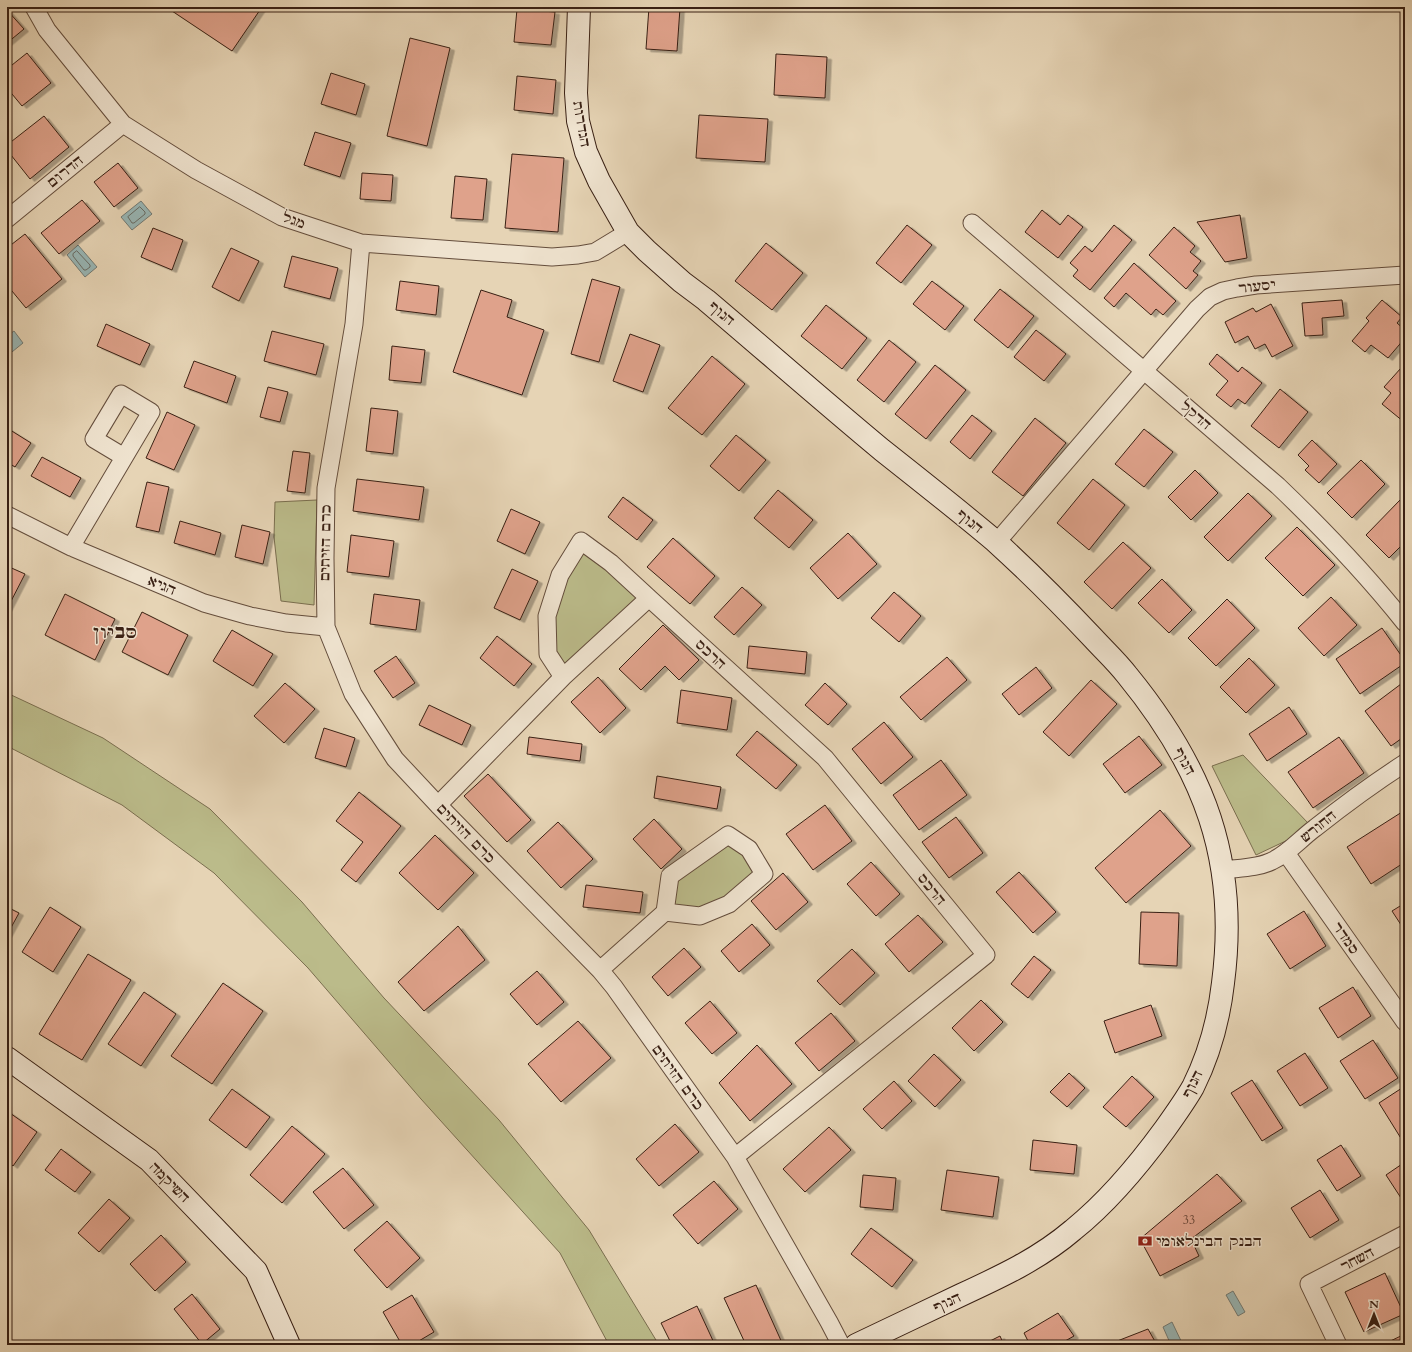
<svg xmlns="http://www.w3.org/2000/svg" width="1412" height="1352" font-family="Cardo,'Frank Ruhl Libre',serif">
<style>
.green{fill:#bbbb8a;stroke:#7a6e4f}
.water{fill:#99b7b6;stroke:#737b75}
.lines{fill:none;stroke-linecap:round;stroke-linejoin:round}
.shore{stroke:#696c65;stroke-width:1}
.building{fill:#dfa28b;stroke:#392014;filter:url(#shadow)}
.street-casing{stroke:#644d3c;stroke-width:19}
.secondary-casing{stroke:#392014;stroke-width:24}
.street{stroke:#efe3cf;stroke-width:17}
.secondary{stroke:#efe3cf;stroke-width:22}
.labels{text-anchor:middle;stroke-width:3;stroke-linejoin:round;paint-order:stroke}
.number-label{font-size:12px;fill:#624032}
.street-label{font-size:14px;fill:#392014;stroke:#efe3cf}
.poi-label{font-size:14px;fill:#392014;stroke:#efe3cf;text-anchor:start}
.district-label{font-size:18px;font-weight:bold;fill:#392014;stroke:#efe3cf}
</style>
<defs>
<filter id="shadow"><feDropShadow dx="4.5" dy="2.5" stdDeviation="0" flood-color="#0004"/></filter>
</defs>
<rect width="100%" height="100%" fill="#e6d4b5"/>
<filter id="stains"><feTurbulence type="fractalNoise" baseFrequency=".005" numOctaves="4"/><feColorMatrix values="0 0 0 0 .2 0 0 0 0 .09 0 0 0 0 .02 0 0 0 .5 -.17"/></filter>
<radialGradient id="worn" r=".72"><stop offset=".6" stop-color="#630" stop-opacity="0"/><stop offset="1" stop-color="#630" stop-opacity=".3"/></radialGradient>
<!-- green -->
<path class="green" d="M317,500L314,605L281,601L274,537L275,502Z
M581,541L649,598L563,677L548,654L560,575Z
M7,693L103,738L210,809L302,902L384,998L499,1120L589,1230L659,1345H609L560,1253L421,1099L308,968L214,873L122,805L7,746Z
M1243,755L1308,823L1292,838L1256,855L1212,766Z
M728,835L764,874L729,904L665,912L670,876Z"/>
<!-- water -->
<path class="water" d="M141,201L152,214L132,230L121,217Z
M78,245L97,267L85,277L67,255Z
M14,331L23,343L7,356V336Z
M1233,1291L1245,1312L1238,1316L1226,1295Z
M1172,1322L1183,1345H1171L1163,1327Z"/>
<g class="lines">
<!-- shore -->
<path class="shore" d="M140,207L145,212V214L134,223H132L128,217Z
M77,251L90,265V267L86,270H84L73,256V254Z"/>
</g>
<!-- building -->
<path class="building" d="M175,7H262L232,51L172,11Z
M649,7L680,8L677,51L646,49Z
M517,9L555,12L551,45L514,42Z
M7,10L24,29L7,43Z
M410,38L450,48L427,146L387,136Z
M27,53L51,83L22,106L7,88V69Z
M776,54L827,57L825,98L774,95Z
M331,73L365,84L356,115L321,104Z
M517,76L556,80L553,114L514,110Z
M699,115L768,119L765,162L696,158Z
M44,116L69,147L30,179L7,150V145Z
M315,132L351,143L340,177L304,165Z
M512,154L564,158L558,232L505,228Z
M118,163L138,188L114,207L94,182Z
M362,173L393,175L391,201L360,199Z
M455,176L487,179L483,220L451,218Z
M82,200L100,221L59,254L41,233Z
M1042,210L1060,225L1068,215L1083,227L1058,258L1025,232Z
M1240,215L1247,258L1225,262L1197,222Z
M907,225L932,245L901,283L876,263Z
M1114,225L1132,240L1090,290L1073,276L1078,270L1070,263L1085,246L1092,252Z
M1174,227L1195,246L1190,252L1201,261L1193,271L1198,275L1186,289L1149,255Z
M153,228L183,240L172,270L141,257Z
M25,234L62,279L26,308L7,285V248Z
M766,243L803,273L772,310L735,281Z
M231,248L259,261L239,301L212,287Z
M292,256L338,268L330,299L284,287Z
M1134,263L1176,301L1163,315L1156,309L1151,315L1126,293L1114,307L1104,298Z
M592,279L620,287L599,362L571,354Z
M400,281L439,286L436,315L396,310Z
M932,281L964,306L945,330L913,304Z
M1000,289L1034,316L1008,348L974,320Z
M481,290L512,300L507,317L544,330L522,395L453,372Z
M1342,300L1344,316L1322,318L1323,335L1305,336L1302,303Z
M1382,300L1402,317L1397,323L1405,330V338L1388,358L1371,345L1365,352L1352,341L1369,321L1366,318Z
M1271,304L1293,346L1272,357L1265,344L1255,349L1248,336L1235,343L1225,322L1253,308L1256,312Z
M826,305L867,338L842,369L801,336Z
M106,324L150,344L140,365L97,346Z
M1036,330L1066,354L1044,381L1014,357Z
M272,331L324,344L316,375L264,361Z
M630,334L660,345L643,392L613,381Z
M889,340L916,362L884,402L857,380Z
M392,346L425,350L421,383L389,380Z
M1217,354L1238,372L1242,367L1262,383L1245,404L1238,399L1231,407L1216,395L1228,381L1209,364Z
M712,356L745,384L702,435L668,408Z
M194,361L236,376L227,403L184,387Z
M935,365L966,390L926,439L895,414Z
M1401,368L1405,371V420L1404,422L1382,404L1391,393L1384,387Z
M268,387L288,392L280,422L260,417Z
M1280,389L1308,412L1279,448L1251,426Z
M371,408L398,411L393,454L366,451Z
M167,412L195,425L174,470L146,458Z
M972,415L992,431L970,459L950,442Z
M1035,418L1066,443L1023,496L992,472Z
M7,428L31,443L15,467L7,462Z
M1144,429L1173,452L1144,487L1115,464Z
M736,435L766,460L739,491L710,466Z
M1312,440L1337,464L1319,483L1305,470L1309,466L1298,455Z
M293,451L310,453L305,493L287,491Z
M42,457L81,478L70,497L31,476Z
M1361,460L1385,484L1352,518L1327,493Z
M1195,470L1218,493L1191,520L1168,497Z
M357,479L424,487L419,520L353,511Z
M1093,479L1125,505L1089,550L1057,523Z
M147,482L169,487L159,532L136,527Z
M778,490L813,520L789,548L754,518Z
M1248,493L1272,516L1228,561L1204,537Z
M623,497L653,520L637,540L608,517Z
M1401,499L1405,503V542L1389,558L1366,535Z
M511,509L540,522L525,554L497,541Z
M180,521L221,533L215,555L174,543Z
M242,525L270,532L263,564L235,557Z
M1297,527L1335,565L1303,596L1265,558Z
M848,533L877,564L838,599L810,568Z
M351,535L394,541L389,577L347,572Z
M673,538L715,576L690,604L647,567Z
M1123,542L1151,568L1112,609L1084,582Z
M1405,563V573L1400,568Z
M7,566L25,574L7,609Z
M512,569L538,581L520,620L494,608Z
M1162,579L1192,610L1169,633L1138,603Z
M742,587L762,605L734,635L714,617Z
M894,592L921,616L899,642L871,618Z
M65,594L115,619L95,660L45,635Z
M374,594L420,600L416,630L370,624Z
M1331,597L1357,625L1324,656L1298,628Z
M1227,599L1255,628L1216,666L1188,638Z
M142,612L188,635L168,675L122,652Z
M663,625L699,660L679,680L665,666L641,690L619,669Z
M1382,628L1405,661V663L1360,694L1336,659Z
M232,630L273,654L253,686L213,661Z
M497,636L532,664L514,686L480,658Z
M749,646L807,652L805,674L747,668Z
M396,656L415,683L393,698L374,671Z
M947,657L967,680L921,720L900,697Z
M1249,658L1275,685L1246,713L1220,687Z
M1036,667L1052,688L1019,715L1002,694Z
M598,677L626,708L600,733L571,702Z
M1091,680L1117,704L1069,756L1043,732Z
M1405,681V736L1391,746L1365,711Z
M285,683L315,709L284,743L254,716Z
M825,683L847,704L828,725L805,705Z
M681,690L732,698L727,730L677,723Z
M429,705L471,725L462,745L419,725Z
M1289,707L1307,734L1267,761L1249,734Z
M884,722L913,757L881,784L852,749Z
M324,728L355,738L346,767L315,758Z
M757,731L797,765L776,789L736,755Z
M1139,736L1162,765L1125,793L1103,764Z
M529,737L582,744L580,761L527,754Z
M1339,737L1364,773L1313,808L1288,772Z
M941,760L967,795L919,830L893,795Z
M488,774L531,820L507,842L464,796Z
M657,776L721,787L717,809L654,798Z
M359,792L401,826L356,882L341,870L363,842L336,821Z
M825,805L852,841L813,870L786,834Z
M1160,810L1191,846L1126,903L1095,868Z
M1402,812L1405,816V862L1371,884L1347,847Z
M956,817L983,853L949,878L922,842Z
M654,819L682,849L661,869L633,839Z
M558,822L593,859L561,888L527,851Z
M435,835L474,873L438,910L399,873Z
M871,862L900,894L876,916L847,884Z
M1019,872L1056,912L1033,933L996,892Z
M783,873L808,902L776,930L751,901Z
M586,885L643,892L640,913L583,907Z
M1405,903V931L1392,911Z
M7,907L19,913L7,935Z
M50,907L81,927L53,972L22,952Z
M1304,911L1326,946L1290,969L1267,934Z
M1141,912L1179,913L1177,966L1139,964Z
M918,915L943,942L909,972L885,944Z
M752,924L770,945L739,972L721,951Z
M458,926L485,960L424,1011L398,982Z
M684,948L701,967L668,996L652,977Z
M852,949L875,973L840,1005L817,981Z
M88,954L131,980L82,1060L39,1034Z
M1034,956L1051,970L1028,998L1011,984Z
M537,971L564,1002L537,1025L510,994Z
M223,983L263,1011L212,1084L171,1056Z
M1353,987L1371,1016L1338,1038L1319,1008Z
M144,992L176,1014L141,1066L108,1044Z
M981,1000L1003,1022L974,1051L952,1028Z
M710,1001L737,1033L712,1054L685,1023Z
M1151,1005L1162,1036L1115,1053L1104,1021Z
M831,1013L855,1041L819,1071L795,1043Z
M578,1021L611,1058L561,1102L528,1064Z
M1373,1040L1398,1078L1365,1099L1340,1061Z
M757,1045L792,1084L750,1121L719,1083Z
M1305,1053L1328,1088L1300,1106L1277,1071Z
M934,1054L961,1080L935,1107L908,1081Z
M1069,1073L1085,1088L1067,1107L1050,1092Z
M1132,1076L1154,1097L1126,1127L1103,1107Z
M1252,1080L1283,1128L1262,1141L1231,1093Z
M894,1081L912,1101L882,1129L863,1109Z
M1405,1086V1138L1402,1140L1379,1103Z
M232,1089L270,1117L246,1148L209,1120Z
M7,1111L37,1132L13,1166L7,1161Z
M675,1124L699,1152L659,1186L636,1159Z
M292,1126L325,1154L282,1203L250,1175Z
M829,1127L851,1150L805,1192L783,1169Z
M1033,1140L1077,1145L1074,1174L1030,1170Z
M1341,1145L1361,1176L1337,1191L1317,1160Z
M61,1149L91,1172L75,1192L45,1170Z
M1405,1162V1195L1401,1198L1386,1175Z
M343,1168L374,1205L344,1229L313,1192Z
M947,1170L999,1177L993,1217L941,1210Z
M1217,1174L1242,1201L1191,1239L1199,1256L1160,1276L1140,1239Z
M863,1175L896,1178L893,1210L860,1207Z
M714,1181L738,1209L698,1244L673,1215Z
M1320,1190L1339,1220L1310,1238L1291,1208Z
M109,1199L130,1218L99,1252L78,1233Z
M387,1221L420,1258L387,1288L354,1250Z
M871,1228L913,1260L892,1287L851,1254Z
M161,1235L186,1262L155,1291L130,1264Z
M1385,1273L1404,1314L1364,1332L1345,1292Z
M756,1285L783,1345H746L724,1298Z
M192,1294L220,1329L202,1344L174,1309Z
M412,1295L434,1332L412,1345H402L383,1312Z
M697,1306L715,1345H672L661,1323Z
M1058,1313L1074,1336L1058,1345H1030L1024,1333Z
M1148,1329L1157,1345H1107Z
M1405,1334V1345H1382Z
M1000,1336L1004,1345H982Z"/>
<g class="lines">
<defs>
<path id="street" d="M34,7L47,30L123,124L196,170L282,217L361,243L552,257L578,255L595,252L628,232
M7,219L123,124
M972,223L1278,486C1323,529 1366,574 1405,623
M361,243L354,324L326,488L325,558L326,627L353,694L395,759L438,805L600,970L614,987L735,1157L829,1322L841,1345
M7,515L71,547L204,603L250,616L286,623L326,627
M996,543L1197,309L1210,297L1223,291L1237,288L1256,285L1405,275
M71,547L151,412L121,394L94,439L124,457
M563,677L548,654L547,616L560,575L581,541L611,563L649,598
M438,805L563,677L649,598L825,758L986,955L735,1157
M1286,853L1405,1022
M1224,870C1239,868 1258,868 1272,861C1289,853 1300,839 1315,828C1344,805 1374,783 1405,763
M600,970L665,912L700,916L729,904L764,874L749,849L728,835L670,876L665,912
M1338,1345L1309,1284L1405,1234"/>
<path id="secondary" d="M579,7L576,93L578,121L586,152L599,181L628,232L647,251L682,282L706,300C765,350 823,401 882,450C920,480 958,510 995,541C1028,571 1062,605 1093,638C1104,650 1117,662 1127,675C1204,769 1239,860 1223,983C1219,1018 1209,1055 1193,1087C1185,1101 1175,1115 1165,1129C1138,1166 1109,1201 1073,1230C1039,1259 1000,1277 961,1295C926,1312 891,1328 856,1345
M7,1058L149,1160L256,1271L289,1345"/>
</defs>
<!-- street casing -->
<use href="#street" class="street-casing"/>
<!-- secondary casing -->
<use href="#secondary" class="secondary-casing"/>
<!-- street -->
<use href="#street" class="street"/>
<!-- secondary -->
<use href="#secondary" class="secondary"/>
</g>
<!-- icons -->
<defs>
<symbol id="bank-bare" viewBox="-9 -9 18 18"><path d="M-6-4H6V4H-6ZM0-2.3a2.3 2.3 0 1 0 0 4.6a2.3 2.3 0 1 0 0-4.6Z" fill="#8f2418" stroke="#efe3cf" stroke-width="2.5" paint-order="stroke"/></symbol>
</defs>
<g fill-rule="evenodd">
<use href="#bank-bare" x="1135" y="1231" width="20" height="20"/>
</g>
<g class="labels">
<!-- number labels -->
<g class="number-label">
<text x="1189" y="1224">33</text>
</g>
<!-- street labels -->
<g class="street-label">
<text transform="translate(582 124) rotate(80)" y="5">הגדרות</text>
<text transform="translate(65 171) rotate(-39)" y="5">הדרום</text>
<text transform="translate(294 220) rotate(20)" y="5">מגל</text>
<text transform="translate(1257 286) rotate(-6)" y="5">יסעור</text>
<text transform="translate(722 313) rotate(40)" y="5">הנוף</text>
<text transform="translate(1196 415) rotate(41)" y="5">הדקל</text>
<text transform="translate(970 521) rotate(39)" y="5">הנוף</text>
<text transform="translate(325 543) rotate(-89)" y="5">כרם הזיתים</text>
<text transform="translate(162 585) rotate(23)" y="5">הגיא</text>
<text transform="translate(711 654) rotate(43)" y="5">הרכס</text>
<text transform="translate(1185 761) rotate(62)" y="5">הנוף</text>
<text transform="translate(1318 826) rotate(-39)" y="5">החורש</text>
<text transform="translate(466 833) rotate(46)" y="5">כרם הזיתים</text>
<text transform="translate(932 889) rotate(51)" y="5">הרכס</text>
<text transform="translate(1346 938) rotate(55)" y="5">סמדר</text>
<text transform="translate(678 1077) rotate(54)" y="5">כרם הזיתים</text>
<text transform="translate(1192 1084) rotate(-64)" y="5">הנוף</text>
<text transform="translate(170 1182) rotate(45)" y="5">השיקמה</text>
<text transform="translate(1357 1259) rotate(-28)" y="5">השחר</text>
<text transform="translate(947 1302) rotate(-25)" y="5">הנוף</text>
</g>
<!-- poi labels -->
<g class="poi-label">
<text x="1156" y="1246">הבנק הבינלאומי</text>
</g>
<!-- district labels -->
<g class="district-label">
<text x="115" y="638">סביון</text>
</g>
</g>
<!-- margin -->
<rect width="1412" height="1352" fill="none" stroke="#e6d4b5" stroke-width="24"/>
<rect x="8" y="8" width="1396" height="1336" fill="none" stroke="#392014" stroke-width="2"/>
<rect x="12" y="12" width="1388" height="1328" fill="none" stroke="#392014"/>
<!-- north arrow -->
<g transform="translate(1374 1314)" stroke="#efe3cf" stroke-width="3" paint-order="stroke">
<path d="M0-3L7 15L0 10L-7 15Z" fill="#392014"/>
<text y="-6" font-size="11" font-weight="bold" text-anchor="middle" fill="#392014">N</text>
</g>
<rect width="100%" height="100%" filter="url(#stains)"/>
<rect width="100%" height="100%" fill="url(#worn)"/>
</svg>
